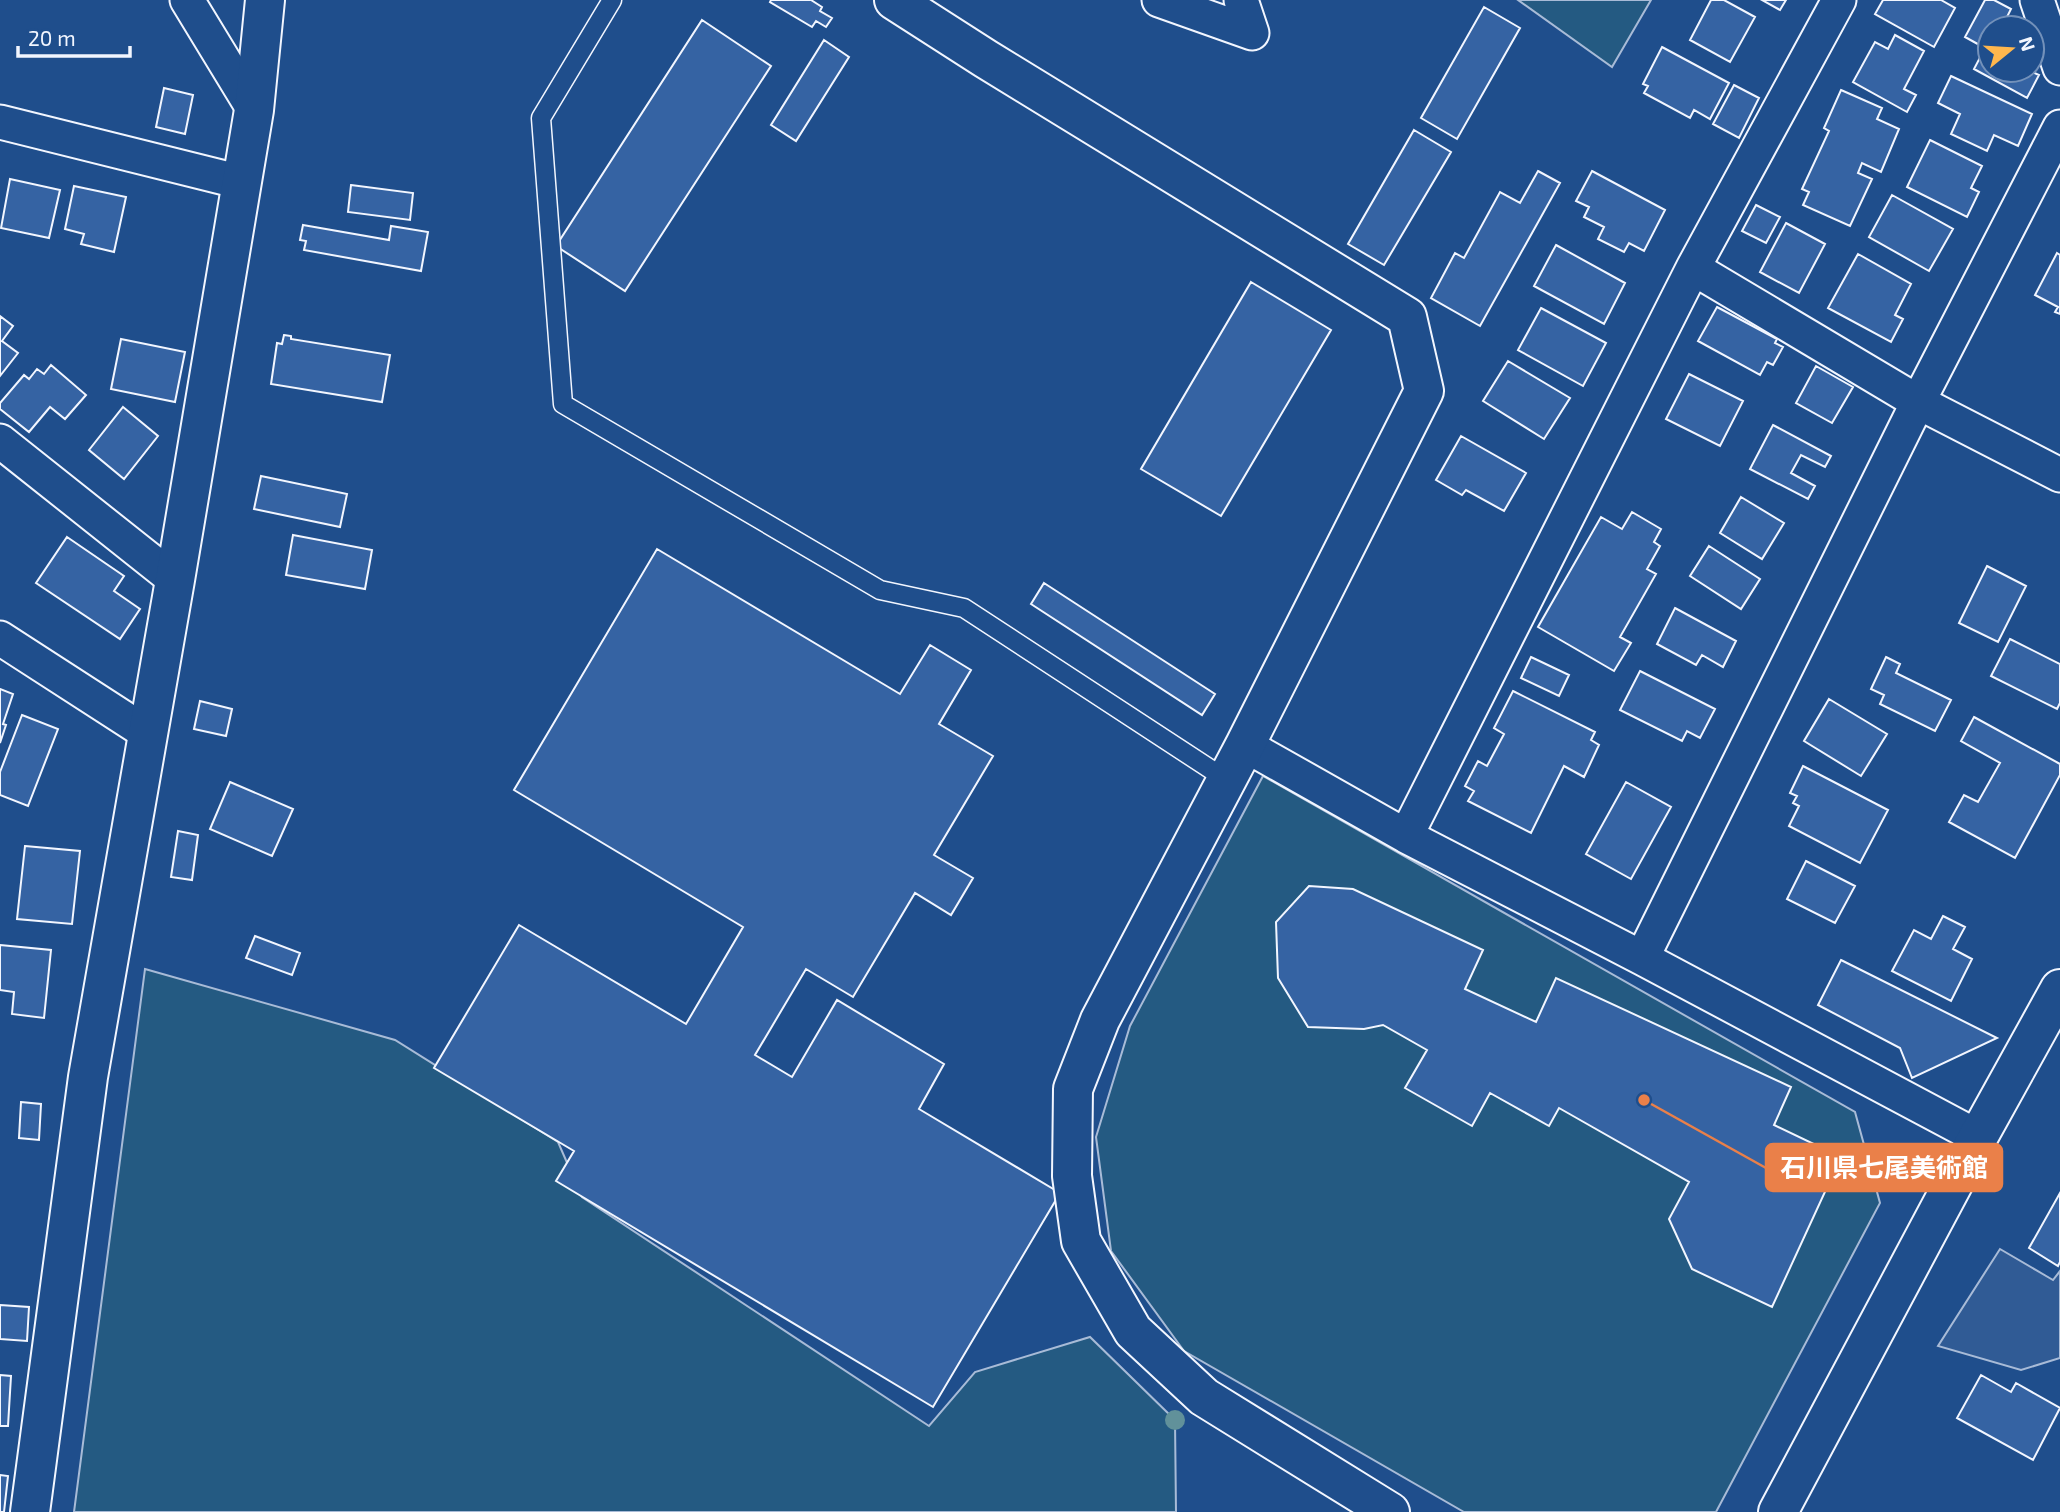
<svg xmlns="http://www.w3.org/2000/svg" width="2060" height="1512" font-family="'Exo 2','Noto Sans JP',sans-serif">
<style>
.green{fill:#245a82;stroke:#a8bbd7;stroke-width:2}
.parking{fill:#305b95;stroke:#a8bbd7;stroke-width:2}
.building{fill:#3563a3;stroke:#f2f6ff;stroke-width:2}
.lines{fill:none;stroke-linecap:round;stroke-linejoin:round}
.service-casing{stroke:#f2f6ff;stroke-width:21}
.minor-casing{stroke:#f2f6ff;stroke-width:37}
.tertiary-casing{stroke:#f2f6ff;stroke-width:42}
.service{stroke:#1f4e8c;stroke-width:18}
.minor{stroke:#1f4e8c;stroke-width:33}
.tertiary{stroke:#1f4e8c;stroke-width:38}
.tree{fill:#61919a}
.leader{fill:none;stroke:#ea8049;stroke-width:2.5}
.callout-dot{fill:#ea8049;stroke:#1f4e8c;stroke-width:2.5}
.callout{fill:#ea8049;stroke:#ea8049;stroke-width:2.5}
.callout-label{font-size:26px;text-anchor:middle;font-weight:bold;fill:#fff}
</style>
<rect width="100%" height="100%" fill="#1f4e8c"/>
<!-- green -->
<path class="green" d="M1518,0H1651L1612,67Z
M1263,776L1855,1112L1880,1203L1716,1512H1464L1184,1351L1111,1251L1096,1137L1130,1026Z
M145,969L395,1040L558,1142L582,1197L929,1426L975,1372L1090,1337L1175,1420L1176,1512H74Z"/>
<!-- parking -->
<path class="parking" d="M2000,1249L2053,1280L2060,1271V1358L2021,1370L1938,1346Z"/>
<!-- building -->
<path class="building" d="M771,0H811L822,7L820,11L832,18L826,27L816,21L812,27L770,2Z
M1711,0H1724L1755,17L1730,62L1690,40Z
M1762,0H1786L1780,10Z
M1883,0H1941L1955,8L1934,47L1875,14Z
M1985,0H1994L2011,9L2003,25L2009,28H1990V70H2028L2039,75L2027,98L1974,69L1985,48L1965,37Z
M1484,7L1520,28L1457,139L1421,118Z
M702,20L771,66L625,291L556,246Z
M1895,35L1924,51L1904,89L1916,95L1907,112L1853,82L1875,42L1888,49Z
M824,40L849,57L796,141L771,125Z
M1662,47L1729,83L1710,119L1694,110L1690,118L1644,93L1648,86L1643,84Z
M1951,76L2032,114L2018,146L1994,135L1987,151L1951,134L1960,114L1938,103Z
M1734,85L1759,98L1739,138L1713,124Z
M164,88L193,95L185,134L156,127Z
M1841,90L1882,108L1877,119L1899,129L1881,172L1862,163L1858,173L1872,179L1850,226L1803,205L1809,192L1802,189L1829,131L1824,128Z
M1414,130L1451,152L1384,265L1348,244Z
M1930,140L1982,166L1971,188L1979,192L1967,217L1907,187Z
M1538,171L1560,183L1480,326L1431,298L1455,253L1464,258L1500,192L1520,203Z
M1592,171L1665,210L1644,251L1629,243L1624,252L1598,239L1604,227L1584,217L1589,207L1576,201Z
M10,179L60,190L49,238L1,228Z
M351,185L413,193L410,220L348,212Z
M74,186L126,197L114,252L81,244L84,234L65,229Z
M1892,195L1953,229L1929,271L1869,237Z
M1756,205L1780,217L1766,243L1742,231Z
M1786,223L1825,244L1799,293L1760,272Z
M303,225L389,240L391,226L428,232L421,271L304,250L306,241L300,240Z
M1556,245L1625,283L1604,324L1534,286Z
M2057,253L2060,255V314L2055,312L2058,307L2035,295Z
M1858,254L1911,284L1895,315L1903,319L1891,342L1828,308Z
M1251,282L1331,330L1221,516L1141,469Z
M1717,307L1777,339L1775,343L1783,347L1773,365L1767,362L1760,375L1698,341Z
M1541,308L1606,343L1583,386L1518,350Z
M0,316L13,326L2,341L18,353L0,376Z
M284,335L291,336V339L390,355L382,402L271,384L277,343L282,344Z
M121,339L185,352L175,402L111,389Z
M1508,361L1570,398L1544,439L1483,401Z
M51,365L86,395L65,419L50,407L29,432L0,409V403L24,375L29,379L37,369L44,374Z
M1816,366L1853,387L1832,423L1796,403Z
M1689,374L1743,401L1720,446L1666,419Z
M123,407L158,436L124,479L89,450Z
M1773,425L1831,456L1825,467L1801,455L1791,473L1815,486L1808,499L1750,469Z
M1461,436L1526,473L1504,511L1466,490L1462,495L1436,480Z
M261,476L347,494L340,527L254,509Z
M1741,497L1784,523L1762,559L1720,533Z
M1632,512L1661,529L1654,542L1660,546L1647,569L1656,574L1620,637L1631,643L1614,671L1538,627L1601,517L1622,529Z
M293,535L372,550L365,589L286,575Z
M67,537L124,576L114,591L140,609L120,639L36,583Z
M1709,546L1760,579L1741,609L1690,576Z
M657,549L900,694L930,645L971,670L939,724L993,756L934,855L973,878L951,915L915,893L853,997L806,969L755,1055L792,1077L837,1000L944,1064L919,1109L1060,1193L933,1407L556,1181L574,1151L434,1068L519,925L686,1024L743,927L514,790Z
M1987,566L2026,586L1998,642L1959,623Z
M1044,583L1215,694L1202,715L1031,604Z
M1675,608L1736,641L1723,667L1702,655L1696,665L1657,644Z
M2010,639L2060,664V703L2057,709L1991,676Z
M1531,657L1569,675L1559,696L1521,678Z
M1886,657L1900,664L1896,673L1951,700L1935,731L1880,704L1884,695L1871,689Z
M1640,671L1715,709L1700,738L1687,731L1682,741L1620,710Z
M0,689L13,694L3,724L6,725L0,743Z
M1513,691L1595,732L1591,740L1599,745L1584,777L1564,766L1531,833L1468,801L1474,791L1465,786L1478,761L1487,766L1504,734L1494,728Z
M1829,699L1887,734L1861,776L1804,741Z
M200,701L232,709L226,736L194,729Z
M22,715L58,729L28,806L0,795V772Z
M1974,717L2060,764V775L2015,858L1949,822L1964,795L1978,802L2000,763L1961,741Z
M1803,766L1888,810L1860,863L1789,826L1799,806L1793,803L1797,796L1790,793Z
M230,782L293,809L272,856L210,829Z
M1626,782L1671,807L1631,879L1586,854Z
M178,831L198,835L192,880L171,877Z
M25,846L80,851L72,924L17,919Z
M1806,861L1855,886L1835,923L1787,899Z
M1309,886L1353,889L1483,950L1465,989L1536,1022L1556,978L1791,1087L1774,1125L1841,1157L1772,1307L1692,1269L1669,1219L1689,1182L1559,1108L1549,1126L1490,1093L1472,1126L1405,1088L1427,1050L1383,1025L1364,1029L1308,1027L1278,978L1276,922Z
M1943,916L1965,927L1953,949L1972,959L1951,1001L1892,971L1914,930L1931,939Z
M255,936L300,953L292,975L246,958Z
M0,945L51,950L44,1018L12,1014L14,992L0,990Z
M1841,960L1997,1038L1912,1078L1900,1048L1818,1005Z
M21,1102L41,1104L39,1140L19,1138Z
M2060,1193V1262L2058,1266L2029,1248Z
M0,1305L29,1307L27,1341L0,1339Z
M0,1375L11,1376L8,1426H0Z
M1981,1375L2011,1392L2016,1383L2060,1408L2033,1460L1957,1418Z
M0,1475L8,1476L4,1512H0Z"/>
<g class="lines">
<defs>
<path id="service" d="M612,0L541,118L563,404L880,590L964,608L1227,780"/>
<path id="minor" d="M187,0L254,110
M1159,0L1252,33L1241,0
M2037,0L2060,68
M0,122L241,182
M1693,268L1918,402L2060,475
M0,441L175,580
M0,638L147,733
M1245,745L1406,836L1642,958L1978,1137
M1406,836L1693,268L1839,0
M1642,958L1918,402L2060,127"/>
<path id="tertiary" d="M894,0L986,59L1407,317L1424,391L1245,745L1100,1020L1073,1089L1072,1176L1081,1241L1133,1331L1204,1397L1390,1512
M30,1512L88,1077L175,580L254,110L265,0
M1778,1512L1978,1137L2060,989"/>
</defs>
<!-- service casing -->
<use href="#service" class="service-casing"/>
<!-- minor casing -->
<use href="#minor" class="minor-casing"/>
<!-- tertiary casing -->
<use href="#tertiary" class="tertiary-casing"/>
<!-- service -->
<use href="#service" class="service"/>
<!-- minor -->
<use href="#minor" class="minor"/>
<!-- tertiary -->
<use href="#tertiary" class="tertiary"/>
</g>
<!-- trees -->
<circle class="tree" cx="1175" cy="1420" r="10"/>
<!-- callouts -->
<path class="leader" d="M1644 1100L1766 1168"/>
<circle class="callout-dot" cx="1644" cy="1100" r="7"/>
<rect class="callout" x="1766" y="1144" width="236" height="47" rx="7"/>
<g class="callout-label">
<text x="1884" y="1177">石川県七尾美術館</text>
</g>
<!-- north arrow -->
<g transform="translate(2011 49) rotate(72)"><circle r="33" fill="#1f4e8c" stroke="#7391ba" stroke-width="2"/>
<path d="M0-5L12 26L0 18L-12 26Z" fill="#ffb74d"/>
<text y="-10" font-size="19" font-weight="bold" text-anchor="middle" fill="#f2f6ff">N</text>
</g>
<!-- scale -->
<path d="M18 46v10h112v-10" fill="none" stroke="#f2f6ff" stroke-width="3.5"/>
<text x="28" y="46" font-size="21" fill="#f2f6ff" stroke="#1f4e8c" stroke-width="5" paint-order="stroke">20 m</text>
</svg>
